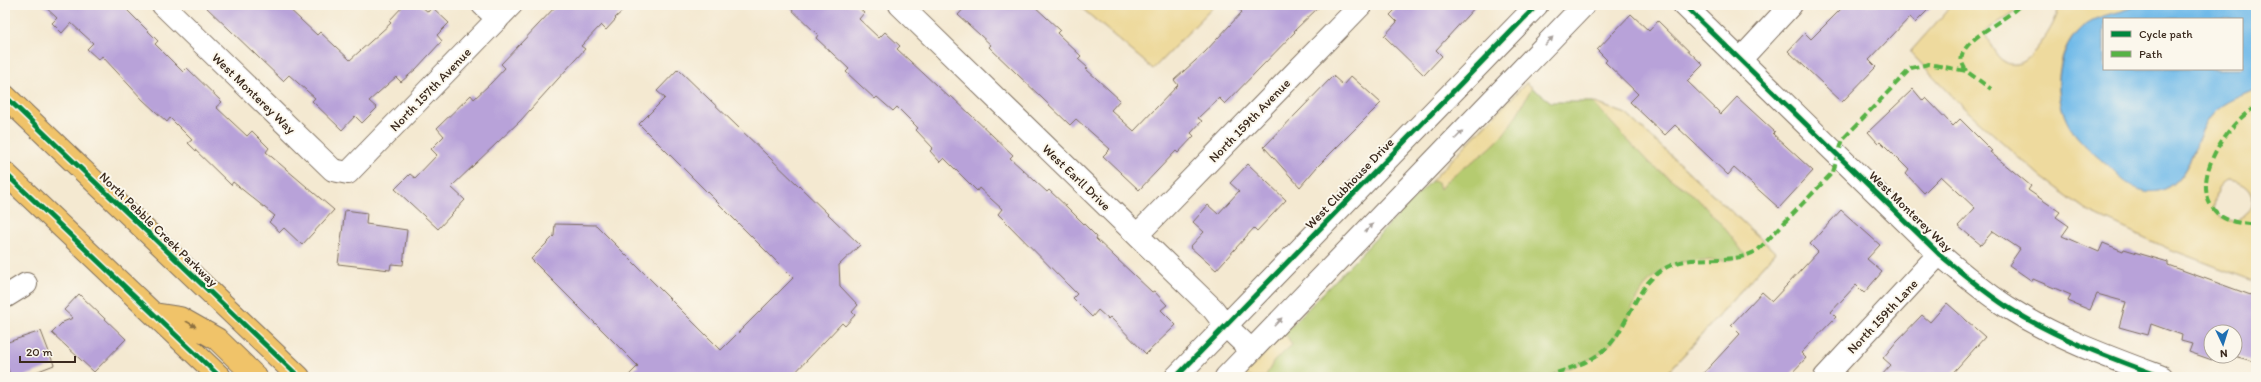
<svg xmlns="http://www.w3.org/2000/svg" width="2261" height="382" font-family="Itim,sans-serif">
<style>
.green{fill:#b5cb6f;stroke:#787a46}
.sand{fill:#eeda9e;stroke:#94825e;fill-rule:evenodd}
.water{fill:#70bae9;stroke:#567284;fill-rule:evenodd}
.building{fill:#b8a2d9}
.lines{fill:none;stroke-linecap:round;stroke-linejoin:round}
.minor-casing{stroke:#7c6d5d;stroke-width:24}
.major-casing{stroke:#7c6d5d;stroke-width:24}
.minor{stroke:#fff;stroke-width:22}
.major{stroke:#f0c369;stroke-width:22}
.quiet{stroke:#57b245;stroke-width:4;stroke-dasharray:8 4;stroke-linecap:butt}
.cycleway-casing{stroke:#fbf7ec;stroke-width:8}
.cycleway{stroke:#00873e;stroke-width:5}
.oneway{fill:#a79f9a}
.oneway2{fill:#8c6f40}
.labels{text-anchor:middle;stroke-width:4;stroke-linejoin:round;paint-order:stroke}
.street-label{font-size:13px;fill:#3b2a1e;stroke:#fbf7ec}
</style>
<rect width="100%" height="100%" fill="#fbf7ec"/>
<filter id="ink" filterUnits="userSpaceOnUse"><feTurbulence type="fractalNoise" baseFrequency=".025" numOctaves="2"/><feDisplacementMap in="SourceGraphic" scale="8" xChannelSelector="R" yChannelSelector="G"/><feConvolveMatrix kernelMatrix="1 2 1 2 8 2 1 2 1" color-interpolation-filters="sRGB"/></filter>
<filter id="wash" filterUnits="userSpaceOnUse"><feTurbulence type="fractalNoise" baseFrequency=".012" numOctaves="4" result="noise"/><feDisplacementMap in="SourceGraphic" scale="16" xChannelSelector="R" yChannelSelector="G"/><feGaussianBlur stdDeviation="0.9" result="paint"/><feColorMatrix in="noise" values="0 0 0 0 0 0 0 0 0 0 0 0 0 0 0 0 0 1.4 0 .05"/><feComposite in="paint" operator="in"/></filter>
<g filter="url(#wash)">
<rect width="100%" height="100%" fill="#f4e9d1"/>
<!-- green -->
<path class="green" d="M1526,83L1551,102H1592L1626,114L1775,252L1664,377H1242Z"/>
<!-- sand -->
<path class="sand" d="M1078,5H1215L1153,69Z
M1952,5H2020L2011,14L1984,32C1989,41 1995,57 2005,62C2011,66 2021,64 2026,60C2036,52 2061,18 2058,5H2138C2119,15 2097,13 2080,29C2054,53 2053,99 2070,127C2080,143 2095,154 2108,166C2122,179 2137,194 2158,191C2193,185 2193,134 2214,112C2224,101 2242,96 2256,89V282L2167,248L2089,212L2041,177L1962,106L1910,52ZM2228,180C2239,181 2250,186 2253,197L2252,207L2236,222L2221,217L2214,209C2215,198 2215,184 2228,180Z
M1526,83L1532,87C1519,110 1510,131 1490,148C1474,163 1454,170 1440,189L1438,182L1431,181Z
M1592,102L1626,114L1775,252L1664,377H1549C1571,365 1594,363 1612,342C1632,318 1638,281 1668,267C1693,254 1721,266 1746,256L1727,231L1695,196L1651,165Z
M1285,333L1292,345L1274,361L1265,377H1242Z"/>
<!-- water -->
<path class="water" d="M2138,5H2256V89C2242,96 2224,101 2214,112C2192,134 2193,184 2158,191C2136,195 2120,178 2106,164C2093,153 2080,142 2070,127C2053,98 2055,54 2080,29C2096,13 2119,15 2138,5ZM2104,19H2242V69H2104Z"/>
<g id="blocks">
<!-- building -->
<path class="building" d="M43,5H122L158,41L155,44L183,72L187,68L222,102L216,107L247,136L252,131L269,148L266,152L334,210L302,245L284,228L280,232L269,222L275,216L233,182L231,185L188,143L192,140L170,118L167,122L143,100L102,56L99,60L87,49L93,43L71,23L62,33L52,23L57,18Z
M204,5H285L317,35L320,32L350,60L391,23L389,21L404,5H420L428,12L432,7L449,23L437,35L442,41L416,69L401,82L396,77L369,101L377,108L362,123L355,116L342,130L312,101L315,98L289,75L283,81Z
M557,5H629L615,18L616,19L606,30L601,25L581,46L585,49L521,120L451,187L465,200L438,229L395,189L410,174L415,178L437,155L431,149L444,136L437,128L471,95L474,99L491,83L505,68L501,64Z
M787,5H855L864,13L859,19L879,38L885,32L900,46L897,49L950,98L951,96L1013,155L1010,158L1047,192L1049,190L1069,209L1097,237L1096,239L1152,292L1154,291L1167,305L1161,310L1176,325L1146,354L1110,317L1108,319L1098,310L1092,317L1073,298L1077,294L998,214L1002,209L979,188L977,191L944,158L940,162L930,151L933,148L916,130L918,128L897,107L893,111L877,97L875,99L846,72L849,69L816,38L818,35Z
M967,5H1033L1060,30L1057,33L1081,56L1078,59L1088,68L1086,69L1120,100L1111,110L1134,131L1178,85L1174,80L1205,52L1242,12L1234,5H1321L1294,31L1295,32L1225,104L1219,98L1198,118L1202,121L1191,133L1194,136L1178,153L1176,151L1139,190L1103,156L1110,149L1076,119L1070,125L989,47L991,45L958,15Z
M1400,5H1477L1436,50L1442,56L1424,75L1384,36L1397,22L1390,15Z
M1845,5H1933L1915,23L1910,17L1869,60L1876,67L1842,102L1788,51L1805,33L1811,39Z
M1631,14L1649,31L1658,21L1703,65L1687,81L1721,114L1737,97L1775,132L1773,134L1813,171L1779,208L1734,168L1728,175L1675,125L1665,135L1630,102L1638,94L1605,62L1607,60L1597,50Z
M678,69L860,245L839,265L840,286L858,305L852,312L855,315L845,326L842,323L791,377H627L638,366L531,259L554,236L555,224L596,225L721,350L793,278L639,124L665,98L657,91Z
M1333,76L1343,85L1351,76L1381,103L1317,167L1300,187L1264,147Z
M1913,89L1923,101L1926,98L1953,126L1960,119L1992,151L1990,152L2031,186L2028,190L2060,212L2056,217L2069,226L2062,236L2099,252L2103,243L2123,251L2124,249L2168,262V265L2256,297V362L2234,356L2235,332H2211L2212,360L2189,352L2192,344L2181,341L2182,335L2151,324L2148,335L2119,327L2126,302L2097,294L2090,310L2068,301L2071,295L2033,279L2032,281L2009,265L2020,249L1993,231L1981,245L1958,226L1975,208L1941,176L1924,193L1906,174L1909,170L1880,141L1878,143L1868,132Z
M1248,164L1286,200L1257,231L1254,228L1216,270L1190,247L1204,232L1193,222L1208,205L1218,214L1239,191L1230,183Z
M345,210L367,213L366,224L407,230L403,265L391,264L390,270L338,264Z
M1841,210L1880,245L1867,259L1882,272L1864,293L1856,285L1831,312L1836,317L1801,353L1806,358L1788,377H1700L1740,334L1731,325L1762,292L1772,301L1818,252L1810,244Z
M79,294L126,339L94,372L52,333L63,322L73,318L64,310Z
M1947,303L1985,337L1949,377H1880L1891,365L1883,358L1897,341L1922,315L1930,322Z
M41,331L54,365L23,377H11L5,361V343Z"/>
</g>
</g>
<g filter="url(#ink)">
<use href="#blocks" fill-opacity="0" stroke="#7c6d5d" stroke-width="1"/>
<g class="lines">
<defs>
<path id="minor" d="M163,5L333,170L348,173L511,5
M483,5L498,19
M900,5L1213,309L1226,326L1251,350
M1684,5L1939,254C1962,273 1986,294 2012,310C2058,339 2111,358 2162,377
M1740,60L1791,5
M1137,235L1361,5
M5,297L26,284
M1176,377L1537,5
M1226,377L1584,5
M1825,377L1939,254"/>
<path id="major" d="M5,96L299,377
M5,173L220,377
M154,314L180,318L217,339L256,377"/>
</defs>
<!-- minor casing -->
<use href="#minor" class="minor-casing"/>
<!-- major casing -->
<use href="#major" class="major-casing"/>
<!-- minor -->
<use href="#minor" class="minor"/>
<!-- major -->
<use href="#major" class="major"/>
<!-- quiet -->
<path class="quiet" d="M1966,71C1964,66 1960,62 1962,56C1966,37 2007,20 2020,5
M2256,107C2227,122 2185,185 2218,214C2228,223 2244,223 2256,225
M1546,377C1570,367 1595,363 1612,342C1631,318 1638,282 1667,267C1696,252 1730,267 1758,250L1833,172L1843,139L1911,68L1929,64L1966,71L1991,89"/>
<defs>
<path id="cycleway" d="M1684,5L1939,254C1962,273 1986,294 2012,310C2058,339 2111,358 2162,377
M5,96L299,377
M5,173L220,377
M1176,377L1537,5"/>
</defs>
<!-- cycleway casing -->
<use href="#cycleway" class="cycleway-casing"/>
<!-- cycleway -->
<use href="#cycleway" class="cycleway"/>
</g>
<!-- one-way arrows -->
<defs><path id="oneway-solid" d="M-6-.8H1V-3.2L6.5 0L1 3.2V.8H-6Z"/></defs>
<g class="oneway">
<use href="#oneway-solid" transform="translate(1549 41) rotate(-46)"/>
<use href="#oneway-solid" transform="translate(1459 135) rotate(-46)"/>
<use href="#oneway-solid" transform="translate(1369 228) rotate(-46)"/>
<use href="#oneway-solid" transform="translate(1278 322) rotate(-46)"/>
</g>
<use class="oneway2" href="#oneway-solid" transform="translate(191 324) rotate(30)"/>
</g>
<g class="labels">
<!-- street labels -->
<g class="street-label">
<text transform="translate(430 89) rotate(-46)" y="5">North 157th Avenue</text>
<text transform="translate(254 93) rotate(44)" y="5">West Monterey Way</text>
<text transform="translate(1249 120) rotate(-46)" y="5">North 159th Avenue</text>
<text transform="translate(1077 177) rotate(44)" y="5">West Earll Drive</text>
<text transform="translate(1349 183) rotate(-46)" y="5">West Clubhouse Drive</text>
<text transform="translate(1911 211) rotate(44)" y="5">West Monterey Way</text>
<text transform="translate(159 229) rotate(44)" y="5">North Pebble Creek Parkway</text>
<text transform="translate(1882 316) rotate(-47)" y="5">North 159th Lane</text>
</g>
</g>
<!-- margin -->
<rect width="2261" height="382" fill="none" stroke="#fbf7ec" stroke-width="20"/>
<!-- legend -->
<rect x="2103" y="18" width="140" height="52" fill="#fbf7ec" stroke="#aea59a"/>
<rect x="2111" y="31" width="20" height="6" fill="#00873e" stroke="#aea59a"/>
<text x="2139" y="38" font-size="12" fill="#3b2a1e">Cycle path</text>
<rect x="2111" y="51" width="20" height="6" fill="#57b245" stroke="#aea59a"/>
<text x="2139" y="58" font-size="12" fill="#3b2a1e">Path</text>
<!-- north arrow -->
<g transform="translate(2223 344) rotate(176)"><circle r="19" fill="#fbf7ec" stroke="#aea59a"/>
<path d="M0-3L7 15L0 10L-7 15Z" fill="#1f6fb2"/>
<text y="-6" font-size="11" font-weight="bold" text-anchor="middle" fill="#3b2a1e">N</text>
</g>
<!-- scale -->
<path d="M20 356v6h55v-6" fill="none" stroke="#3b2a1e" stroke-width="2"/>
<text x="26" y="356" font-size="12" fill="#3b2a1e" stroke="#fbf7ec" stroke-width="3" paint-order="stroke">20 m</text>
</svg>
